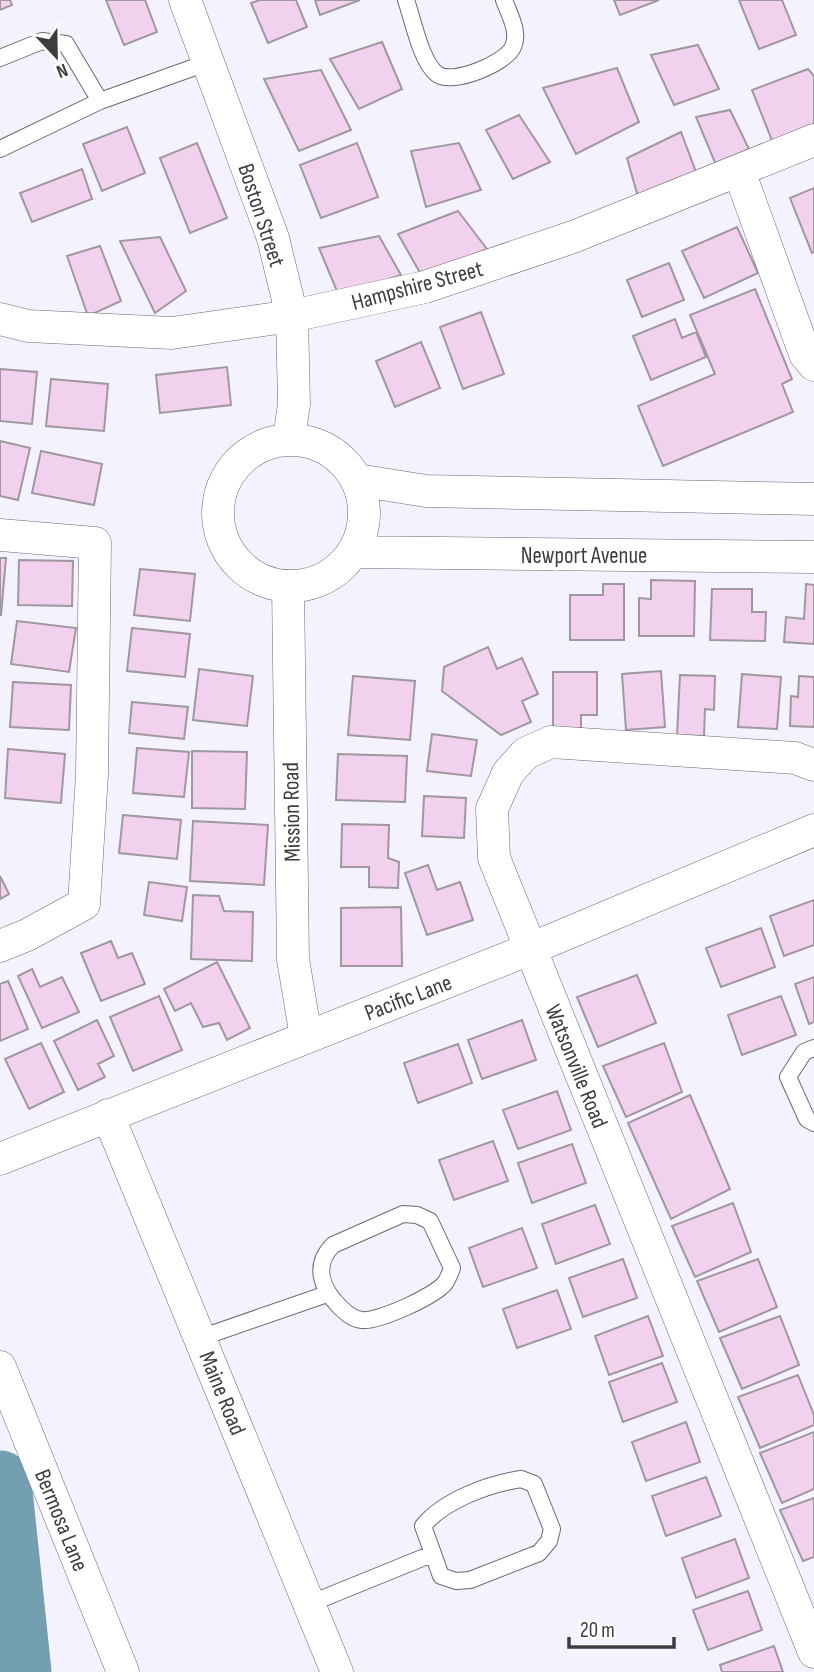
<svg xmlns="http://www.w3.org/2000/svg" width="814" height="1672" font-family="'Sofia Sans Condensed',sans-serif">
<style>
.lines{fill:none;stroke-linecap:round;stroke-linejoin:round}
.river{stroke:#749fb1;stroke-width:63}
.building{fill:#f2d1ef;stroke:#a0979f;stroke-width:2}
.service-casing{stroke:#6a6872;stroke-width:18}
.minor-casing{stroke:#6a6872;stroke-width:33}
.service{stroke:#fff;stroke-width:16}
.minor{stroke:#fff;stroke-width:32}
.labels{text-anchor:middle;stroke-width:7;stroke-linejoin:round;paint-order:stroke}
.street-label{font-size:23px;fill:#3d3c41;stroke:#fff}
</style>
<rect width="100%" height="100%" fill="#f4f2fe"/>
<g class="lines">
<!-- river -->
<path class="river" d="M0,1482L20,1672"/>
</g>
<!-- building -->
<path class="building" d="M0,0H10L12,5L0,10Z
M106,0H145L157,32L124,45Z
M260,0H296L307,27L268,43L251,3Z
M315,0H360L320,15Z
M614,0H659L620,15Z
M739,0H782L796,35L759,49Z
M382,42L402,89L359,109L330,59Z
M698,45L719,89L674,105L651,55Z
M617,68L639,122L576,154L543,88Z
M808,69L814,76V126L773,143L752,90Z
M321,70L351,130L299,151L264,79Z
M730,110L749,149L716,165L696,117Z
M519,115L550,162L513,179L486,130Z
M127,127L145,173L102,191L83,144Z
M681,132L696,172L638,197L627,158Z
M197,143L227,218L190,233L160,158Z
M357,143L378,197L321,218L300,165Z
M459,143L481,190L426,207L411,151Z
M82,169L92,199L32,222L20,193Z
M814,188V252L812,253L790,198Z
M458,211L487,249L423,278L398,234Z
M737,227L758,273L704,298L682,251Z
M379,236L401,275L339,296L319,248Z
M160,237L186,291L155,313L120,241Z
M100,246L121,301L88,316L67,256Z
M669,263L684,300L642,317L627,280Z
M755,289L792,379L782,384L793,412L663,466L638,406L715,374L690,315Z
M481,312L504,374L463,389L440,327Z
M675,319L682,338L696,332L706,357L651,380L633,336Z
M421,342L440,388L395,407L376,361Z
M227,367L231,405L160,413L156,375Z
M0,369L37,372L32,424L0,421Z
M51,379L108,384L104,431L46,426Z
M0,441L30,448L18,500L0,496Z
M41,451L102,464L94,505L32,493Z
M0,558H6L1,615H0Z
M19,560L73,561L72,606L18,605Z
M140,569L195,574L190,621L134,615Z
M651,580L695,581L694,636H639V598L651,599Z
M603,584H624V640H570V595H603Z
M806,584L814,585V644L784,642L786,617L804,619Z
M712,589H752V612H766L765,641L710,640Z
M17,621L76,628L69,672L11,664Z
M132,628L190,634L185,677L127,671Z
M488,647L497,669L522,658L538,694L522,701L531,722L501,735L442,691L444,667Z
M199,669L253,676L247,726L193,720Z
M661,671L665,727L626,730L622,674Z
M553,672H597V715H581V728L553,729Z
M742,674L781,677L777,729L738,727Z
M680,675L715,676L714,710L705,709L704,736L677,735Z
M353,676L415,681L410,740L348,735Z
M799,676L814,677V727L790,726L791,696L798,697Z
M13,682L71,685L69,730L10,727Z
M132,702L188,707L184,739L129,733Z
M432,734L477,740L471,776L427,771Z
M137,748L189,752L184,797L133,793Z
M8,749L65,754L61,803L5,798Z
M192,751L247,752L245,809L192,808Z
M338,754L407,756L405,802L336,800Z
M424,796L466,798L464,838L422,836Z
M123,815L181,820L177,859L119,853Z
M193,821L268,825L264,885L190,881Z
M342,824L389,825L388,858L399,862L398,888L369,887V867H341Z
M428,865L437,890L460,882L473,920L427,935L405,873Z
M0,876L9,894L0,899Z
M149,882L187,887L182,921L144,915Z
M193,895L219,896L224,911L253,912L252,961L191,959Z
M814,900V945L784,956L770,916Z
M401,907L402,966H341V908Z
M761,928L775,967L721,987L706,948Z
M111,941L118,958L132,953L145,984L101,1001L81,953Z
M217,962L250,1028L227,1040L219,1023L203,1027L191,1003L175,1011L164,989Z
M32,969L40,987L62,977L79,1012L42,1028L18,976Z
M637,975L656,1023L598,1047L577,997Z
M814,977V1022L809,1024L795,984Z
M8,981L28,1029L0,1041V984Z
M159,996L182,1050L133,1071L110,1017Z
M781,996L796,1035L742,1055L728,1015Z
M97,1020L114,1056L98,1064L105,1077L78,1090L54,1041Z
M522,1020L536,1060L482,1079L468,1040Z
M41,1043L64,1092L29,1109L5,1059Z
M664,1043L682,1092L626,1117L603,1066Z
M458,1044L472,1083L418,1103L404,1063Z
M557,1091L571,1130L518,1149L503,1110Z
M690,1095L730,1189L671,1219L628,1123Z
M493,1141L508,1181L454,1200L439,1160Z
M572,1144L586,1183L532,1203L518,1163Z
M733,1203L751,1252L695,1277L672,1226Z
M595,1205L610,1244L556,1264L542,1224Z
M522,1228L537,1268L483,1287L469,1248Z
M623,1259L637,1298L583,1317L569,1278Z
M758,1259L777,1307L719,1332L697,1281Z
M557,1290L571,1329L517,1348L503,1309Z
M648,1316L663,1356L609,1375L595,1336Z
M780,1316L799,1365L742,1389L720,1338Z
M662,1363L677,1402L623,1422L609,1382Z
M798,1375L814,1415V1425L760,1448L738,1397Z
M686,1422L700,1462L646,1481L632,1442Z
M814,1432V1489L782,1503L760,1453Z
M706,1477L721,1516L666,1536L652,1496Z
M814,1498V1557L803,1561L780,1510Z
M735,1539L749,1578L696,1598L682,1558Z
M748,1591L762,1630L708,1650L693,1610Z
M774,1646L783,1672H722L720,1665Z"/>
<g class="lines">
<defs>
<path id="service" d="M406,0C413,20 421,62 437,74C452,86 506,63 513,47C520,32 509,14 504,0
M0,58L42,41L66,44L100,101
M0,149L100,101L209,62
M814,1048L804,1052L788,1077L807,1119L814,1123
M403,1214L417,1215L430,1221L452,1268C450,1273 448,1279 445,1283C435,1296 378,1322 362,1320C352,1319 345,1312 339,1306C321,1288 313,1265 333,1245Z
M200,1338L327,1294
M521,1479L534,1484L552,1529L549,1541L539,1553L470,1580L456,1581L441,1576L423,1526C444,1500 489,1484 521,1479Z
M309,1604L432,1554"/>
<path id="minor" d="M185,0L273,238L292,316L294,404L289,439
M739,171L805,354L814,365
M0,319L28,326L172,333L292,316L425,287L573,237L814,140
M218 513a73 73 0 1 1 146 0a73 73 0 1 1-146 0Z
M357,480L426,491L814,499
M0,535L95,543L92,774L84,904L27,935L0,946
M353,552L814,557
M288,586L293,959L306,1037
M814,765L795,758L551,742L526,753L508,773L492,809L494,858L814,1652
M108,1115L337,1672
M0,1159L530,949L814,830
M0,1367L123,1672"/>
</defs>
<!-- service casing -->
<use href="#service" class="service-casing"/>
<!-- minor casing -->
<use href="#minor" class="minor-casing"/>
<!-- service -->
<use href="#service" class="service"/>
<!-- minor -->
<use href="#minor" class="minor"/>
</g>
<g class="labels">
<!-- street labels -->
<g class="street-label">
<text transform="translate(262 215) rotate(72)" y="8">Boston Street</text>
<text transform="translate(417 285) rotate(-15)" y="8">Hampshire Street</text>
<text x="584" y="563">Newport Avenue</text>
<text transform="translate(291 812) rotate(-91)" y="8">Mission Road</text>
<text transform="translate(408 997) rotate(-21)" y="8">Pacific Lane</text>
<text transform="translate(577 1066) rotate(68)" y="8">Watsonville Road</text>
<text transform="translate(223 1393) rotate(68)" y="8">Maine Road</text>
<text transform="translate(62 1520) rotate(68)" y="8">Bermosa Lane</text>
</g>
</g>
<!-- north arrow -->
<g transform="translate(56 56) rotate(158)" stroke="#ffffff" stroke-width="5" paint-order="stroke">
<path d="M0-5L12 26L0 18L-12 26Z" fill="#3d3c41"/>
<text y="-10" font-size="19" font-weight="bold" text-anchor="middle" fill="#3d3c41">N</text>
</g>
<!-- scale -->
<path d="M569 1637v10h105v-10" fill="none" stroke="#3d3c41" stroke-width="3.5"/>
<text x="580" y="1637" font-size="21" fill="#3d3c41" stroke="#ffffff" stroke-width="5" paint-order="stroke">20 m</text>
</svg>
